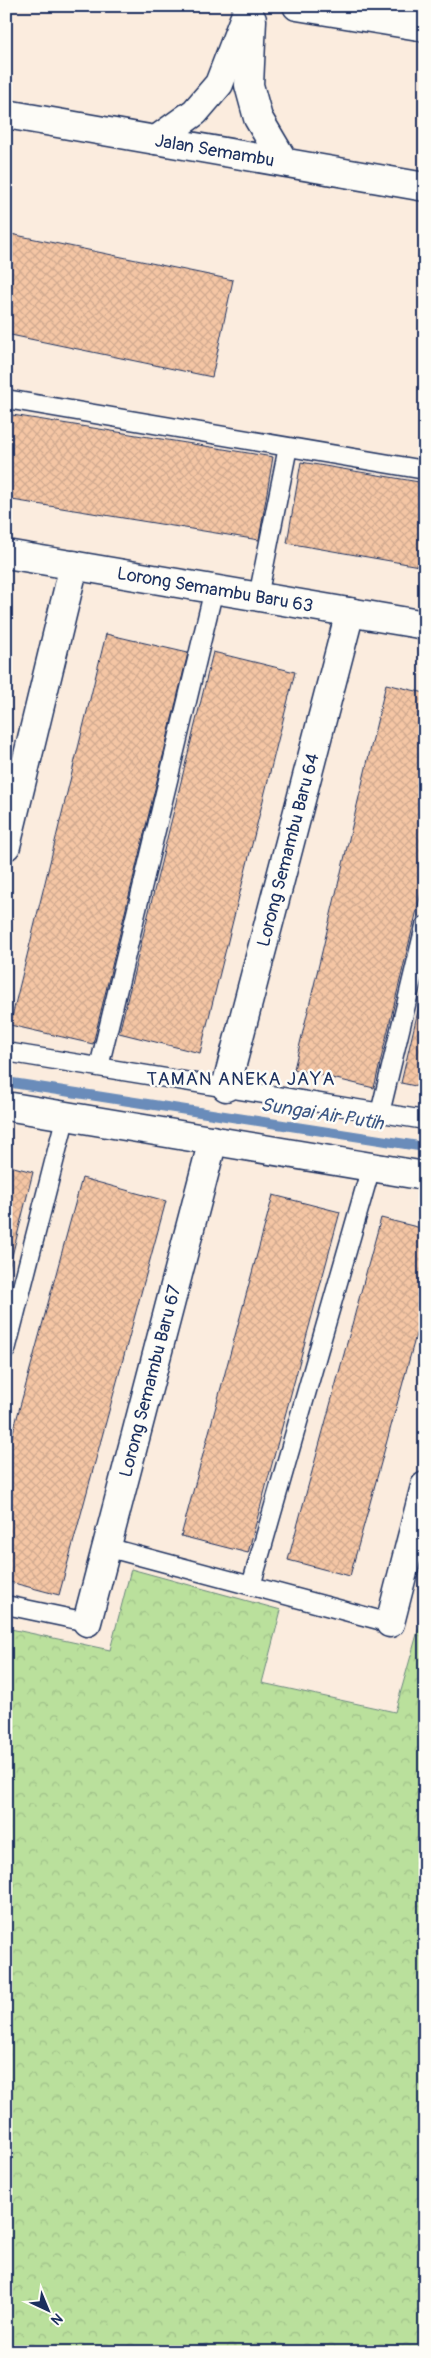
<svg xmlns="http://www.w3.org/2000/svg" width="431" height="2358" font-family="Pangolin,sans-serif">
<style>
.forest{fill:url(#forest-crowns);stroke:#6a887d}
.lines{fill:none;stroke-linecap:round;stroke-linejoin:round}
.stream{stroke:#6a8cba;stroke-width:10}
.building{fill:url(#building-cross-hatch);stroke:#1b2f5e}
.service-casing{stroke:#1b2f5e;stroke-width:21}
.minor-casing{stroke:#1b2f5e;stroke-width:31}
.secondary-casing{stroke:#1b2f5e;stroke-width:31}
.service{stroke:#fdfcf7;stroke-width:18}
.minor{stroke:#fdfcf7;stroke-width:28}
.secondary{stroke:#fdfcf7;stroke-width:28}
.labels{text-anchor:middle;stroke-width:5;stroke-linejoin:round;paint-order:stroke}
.street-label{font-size:18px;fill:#1b2f5e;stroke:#fdfcf7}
.neighbourhood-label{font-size:19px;letter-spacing:1px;fill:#1b2f5e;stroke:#fdfcf7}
.water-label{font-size:19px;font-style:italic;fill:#3c5684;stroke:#fdfcf7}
</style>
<defs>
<pattern id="forest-crowns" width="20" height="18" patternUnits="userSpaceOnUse" patternTransform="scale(1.25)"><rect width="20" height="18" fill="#bae09c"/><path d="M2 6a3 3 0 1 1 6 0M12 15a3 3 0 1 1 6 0" fill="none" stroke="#9fc089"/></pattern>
<pattern id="building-cross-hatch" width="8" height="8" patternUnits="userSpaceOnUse" patternTransform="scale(1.25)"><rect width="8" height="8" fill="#f5c6a4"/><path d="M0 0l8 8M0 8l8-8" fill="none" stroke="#d1aa90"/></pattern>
</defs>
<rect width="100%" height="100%" fill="#fbecde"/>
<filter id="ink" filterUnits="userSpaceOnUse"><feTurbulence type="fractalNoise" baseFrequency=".02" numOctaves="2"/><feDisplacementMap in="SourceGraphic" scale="10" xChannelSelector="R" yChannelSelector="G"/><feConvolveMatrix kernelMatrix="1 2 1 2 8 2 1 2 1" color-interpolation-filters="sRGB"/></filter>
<g filter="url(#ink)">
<!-- forest -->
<path class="forest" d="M131,1569L281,1610L262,1683L395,1712L425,1606V2352H6V1628L110,1650Z"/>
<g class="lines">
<!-- stream -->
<path class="stream" d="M6,1082L425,1147"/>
</g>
<!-- building -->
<path class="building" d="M6,233L233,280L212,377L6,334Z
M6,414L273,457L259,540L6,499Z
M301,462L425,483V567L287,543Z
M106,634L188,653L93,1044L10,1025Z
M213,652L295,672L200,1053L119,1033Z
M386,684L425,693V877L374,1088L294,1069Z
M425,981V1088L401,1083Z
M6,1165L33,1172L6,1280Z
M82,1178L166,1201L59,1595L6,1581V1458Z
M273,1195L340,1212L248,1553L181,1536Z
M381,1218L425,1229V1302L350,1576L288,1560Z"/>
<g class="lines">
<defs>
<path id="service" d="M6,399L425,470
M258,597L288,447
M6,1052L425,1120
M99,1067L214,589
M380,1113L425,926
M6,1350L66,1115
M106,1547L390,1623
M251,1586L371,1167
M6,1605L87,1622"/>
<g id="minor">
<path d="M297,6L425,27"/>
<path d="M252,20L249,85L258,118L284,162"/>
<path d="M156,140L195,112L219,84L249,6"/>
<path id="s1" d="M6,554L425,625"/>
<path d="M6,846L74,565"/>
<path id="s2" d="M226,1087L350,612"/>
<path d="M6,1106L425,1176"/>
<path id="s3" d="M87,1622L213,1140"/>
<path d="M390,1623L425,1486"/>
</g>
<g id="secondary">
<path id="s4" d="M6,114L425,187"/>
</g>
</defs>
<!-- service casing -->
<use href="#service" class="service-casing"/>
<!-- minor casing -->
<use href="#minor" class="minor-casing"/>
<!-- secondary casing -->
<use href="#secondary" class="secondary-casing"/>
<!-- service -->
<use href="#service" class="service"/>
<!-- minor -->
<use href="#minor" class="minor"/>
<!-- secondary -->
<use href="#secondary" class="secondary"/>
</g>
</g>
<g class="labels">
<!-- street labels -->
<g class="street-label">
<text dy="6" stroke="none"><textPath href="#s4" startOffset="212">Jalan Semambu</textPath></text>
<text dy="6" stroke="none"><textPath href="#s1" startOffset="212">Lorong Semambu Baru 63</textPath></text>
<text dy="6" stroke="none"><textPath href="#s2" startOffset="245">Lorong Semambu Baru 64</textPath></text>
<text dy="6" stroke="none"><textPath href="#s3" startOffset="249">Lorong Semambu Baru 67</textPath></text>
</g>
<!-- neighbourhood labels -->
<g class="neighbourhood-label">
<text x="241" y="1085">TAMAN ANEKA JAYA</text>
</g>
<!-- water labels -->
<g class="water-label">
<text transform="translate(322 1113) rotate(9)" y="7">Sungai Air Putih</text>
</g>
</g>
<!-- margin -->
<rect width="431" height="2358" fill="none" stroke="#fdfcf7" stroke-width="25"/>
<rect x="12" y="12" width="406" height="2333" fill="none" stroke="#1b2f5e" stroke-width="2" filter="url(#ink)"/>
<!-- north arrow -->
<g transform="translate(48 2310) rotate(136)" stroke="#fdfcf7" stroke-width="4" paint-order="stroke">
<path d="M0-4L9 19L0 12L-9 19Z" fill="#1b2f5e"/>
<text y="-8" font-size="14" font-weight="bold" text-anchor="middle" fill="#1b2f5e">N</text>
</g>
</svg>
